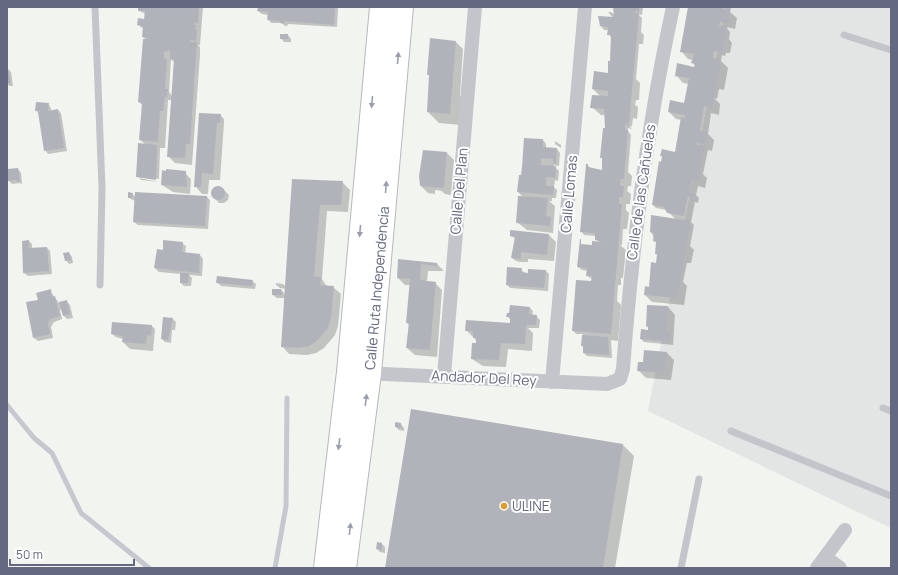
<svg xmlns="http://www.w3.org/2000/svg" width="898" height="575" font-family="Manrope,sans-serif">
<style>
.built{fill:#e3e4e4}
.shadow{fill:#0003;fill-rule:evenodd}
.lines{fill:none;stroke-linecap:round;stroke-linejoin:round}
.stream{stroke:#c6c8d0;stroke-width:5}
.building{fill:#b1b3bb}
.primary-casing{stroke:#b7b8bd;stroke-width:24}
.service{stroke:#c4c5ca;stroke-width:7}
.minor{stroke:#c4c5ca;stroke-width:14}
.primary{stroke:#fff;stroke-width:22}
.oneway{fill:#9a9dac}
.poi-dot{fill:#dd9d27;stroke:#fff;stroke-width:1.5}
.labels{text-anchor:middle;stroke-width:4;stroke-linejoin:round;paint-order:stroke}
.street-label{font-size:14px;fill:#646880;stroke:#fff}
.poi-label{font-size:14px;fill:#646880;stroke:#fff;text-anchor:start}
</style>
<rect width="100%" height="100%" fill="#f2f4f0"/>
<!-- built -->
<path class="built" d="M726,7H891V528L648,411Z"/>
<!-- shadow -->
<path class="shadow" d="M139,7H203L200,45H198L200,47V55L192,165L175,163L168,156L172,100H168L165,148H160L159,179L139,176V178L159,182L141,180L137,176L145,144L140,140L143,106L139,102L147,40L143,37L144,29L138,25L145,20L146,14L139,11ZM171,59L174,62L172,96L169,92Z
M259,7H338L337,27L288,24L287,26H285L282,23H271L268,19V15L262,14L258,11Z
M614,7H643L642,15L638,14L642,18L641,32L644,35L643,44H639L636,79L640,83L639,100H636L635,105L638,107L637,119L633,118L632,126H630L632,129L628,128V131L631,135L628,172L632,176L631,186H628L627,191L631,194L630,204H626V210L629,213L627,229H623L622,245H620L626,250L623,278H621V285H618L617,301L621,305L618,341L611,340L612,358L587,356L584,353V348L582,346L583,334H576L573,330L592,282V279L587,276L588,271L582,270L578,267L599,242L596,239V236L584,235L581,231L587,165L592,169L603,171L606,122L605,115H601L593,108L601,97L593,89L609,74L611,62L612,38L608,34L609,30H604L601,26L613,18L608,12H611L615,15Z
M689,7H731L730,12L737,18L735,29L726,27L730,32L729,39L732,43L730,53H726L725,56L722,55L721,61L728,68L724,90L719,89L717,99L714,98L720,104L719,115L711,113L708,134L714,140L712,151L708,150L703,174L707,178L705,188L698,186L696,195L699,198L698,203L695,202L691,222L694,225L690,246L694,250L691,263H687L683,282L687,286L684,305L652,302L645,295L650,288L658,256L656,253L657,244L651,232L675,219L667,210L656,208L653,205L676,153L682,120L676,119L669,112L685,104L689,84L683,83L676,75L695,68V66L693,63V60L688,59L681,51Z
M288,35L291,39V42H284L281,38Z
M456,42L463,49L460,95L466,102L461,125L439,123L428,112L430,76L428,74Z
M7,68L11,72L13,86H10L7,84Z
M48,104L51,108V111L58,110L61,113L67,151L48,154L45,150L39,114L36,110Z
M200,114L220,115L224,119V123L220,180H209L208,194H202L195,186Z
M543,140L546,144V148L557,149L560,153L559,166L553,165L559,171L558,181L555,180L554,187L557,190L556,198H552V201H549L555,206L553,233L527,230L517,222L523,197L518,192L524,176Z
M555,141L561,145V148L555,144Z
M447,153L454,160L451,195L445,194L442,191L435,190V194L428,193L421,186Z
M18,169L21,173L22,184L20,183L12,184L9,181Z
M184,172L191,179L190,194L173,192L162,185Z
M293,180L342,182L350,190L348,212L327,211L322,279L327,287H333L341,294L338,326L335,335L324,348L316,353L307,355L289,354L282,346L285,298H277L273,295L281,290L285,294L286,289L280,288L276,285V283L283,284L286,287Z
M216,187H221L229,195L228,200L224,203H219L212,195V190Z
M132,194L136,197H207L210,200L208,229L138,225L134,222L135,201L129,198Z
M549,235L556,242L554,261L528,259V262H520L516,261L512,258L516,239L511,236Z
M29,241L32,244V249L47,248L50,251L52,274L28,276L24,273L23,242Z
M182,243L186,246L185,254L200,255L203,259L202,276L189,275L192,278L191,286H184L181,283V274L159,272L155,268L163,251Z
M69,253L72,257L73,263L69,264L66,260Z
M399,260L437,264L444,271H428L427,282L435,283L442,290L437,357L415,355L407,348L409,325L407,323L410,285H405L398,278Z
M521,269L525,274L546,271L549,274L548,291L510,288L507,285Z
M252,281L256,284L255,289L221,286L217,282Z
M50,291L59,303L66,301L70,305L73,318L67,319L64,316L62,309L60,310L62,319L54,322L51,327L53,338L38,341L34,338L39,300Z
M668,307L675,315L673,345L644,342L641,339L650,331L647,326Z
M530,308L533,311L532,316H536L540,320L539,328H528L533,333L532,351L508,349L506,367L483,366L472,359L477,341L466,330L511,324V320L507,316Z
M172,318L176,322L175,330H172L171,343L165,342L162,339Z
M152,326L155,329L153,351L130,349L123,342V339L116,337L112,334Z
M648,352L667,353L674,360L671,380L646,378L638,370L644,364Z
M401,424L404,428V431L399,430L396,427Z
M623,445L634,456L615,568H386Z
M382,544L385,547V553L380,552L377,549Z"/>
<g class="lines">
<!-- stream -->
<path class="stream" d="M7,405L34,438L52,453L81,513L149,568
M275,568L286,506L287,398"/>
</g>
<!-- building -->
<path class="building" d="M138,7H199L198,23L195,22L194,25H196L195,29L197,30L196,41L190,40V42H197L190,144H186L185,158L167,157L174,60L170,59V50L164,52V58L167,59L165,89H168L167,97H165L163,111H160L158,142L139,140L142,103L138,102L143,39H150L142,37L143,26L137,25L138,18L144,19L145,11H138Z
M258,7H335L334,25L285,21L284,24L280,23V21L267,20L268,12L257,11Z
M613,7H639V12L635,11V13H639L629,123H625L629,124V126L625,125V130H628L624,179H621L620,185L624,186L623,197H619V204H622L611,334L572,331L576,280L591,281L592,276H586L587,268L577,267L580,239H581V244L592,245V241L604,242L595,240V233L580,232L586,164H588V167L602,170V158H600L603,128H605L604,109L590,108L592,95L608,96V91L592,89L594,71L608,73V61H610L611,35H607L608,27L600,26L598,16L614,17Z
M688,7H723V9L730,10L728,23L720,22L719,26L727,27L726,35L722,53L714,51L713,58L721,59L719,71L712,108L704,106L700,131L707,132L705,144L697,143V145L705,146L698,181L692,180L690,192L696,194L695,200L690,199V197L688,196L684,216L667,213L664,207L652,205L659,161L661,162L662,156H660L662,149L675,152L681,117L685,118V115L668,112L670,100L684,103L689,78L675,76L677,63L694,67L695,64L691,63L694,54L680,52Z
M280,34H288V39H280Z
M430,38L456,41L450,114L427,112L429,75H427Z
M7,66L10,78V83H7Z
M36,102L49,103L48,111L58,109L64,148L44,151L38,112L42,111H35Z
M199,113L221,114L220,123H217L213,174L202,173L201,187H194Z
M524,138L543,139V147L557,148L556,163H553V159L541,158V165L556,166L555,178L546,177V186H554L553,195L517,192L519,175H521L522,167Z
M138,143L157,145L156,180L136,177Z
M423,150L447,152L444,188L420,186L419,176Z
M18,168L20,181L18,182L16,180L8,181L7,169Z
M166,169L186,171L187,187L161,185L162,170L166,171Z
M292,179L343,181L341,205H320L314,276L321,277L320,285L334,286L331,318L328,328L317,341L309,346L299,348L281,347Z
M211 193a7 7 0 1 1 14 0a7 7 0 1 1-14 0Z
M128,192L133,193L132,198H128Z
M135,192L207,196L205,226L133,222Z
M518,196L548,198L546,216L551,217L550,226L516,223Z
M651,215L691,221L677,298L644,295L645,286L649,287L651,262L656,263L657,254H655L656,242L653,241L654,233L650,232Z
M510,230L549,234L547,255L521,252V259L511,258L515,237L510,236Z
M29,240V248L47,247L49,271L23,273L22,241Z
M163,240L183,242L182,252L200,254L199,273L154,268L157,249L163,250Z
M69,252L71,260L65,261L63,253Z
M398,259L437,263V266L421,264L420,280L436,282L430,350L406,348L409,323H406L410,279L397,278Z
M507,267L522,268L521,272L528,273V269L546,270L544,288L506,285Z
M180,273H189L188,283H180Z
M217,276L253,280L252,286L216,283Z
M51,289L52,297L55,296L60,316L50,319L48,323L50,334L33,338L26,302L38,300L36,293Z
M272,289H281L282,295H272Z
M67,300L70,314L63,316L59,302Z
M510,305L530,307L529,314L537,315L536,325H526L525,344L501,343L499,360L471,359L472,343H476V338H473V331H465L466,320L510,323V317H506L507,313H509Z
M647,305L668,306L666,331L671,332L669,342L640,339L641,329L648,330V327L646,326Z
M163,317L173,318L168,340L161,339Z
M112,322L152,325L151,336L147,335L146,344L122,342L123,336L111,334Z
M582,335L608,337L609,355L583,353V346H581Z
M644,350L667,352L664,373L637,371L638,362H643Z
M411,409L623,444L603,568H385Z
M395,422L401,423V428L395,427Z
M377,542L382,543V550L376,549Z"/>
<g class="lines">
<defs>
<path id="primary" d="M325,568L348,372L381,7
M345,568L370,373L402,7"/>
</defs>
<!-- primary casing -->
<use href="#primary" class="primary-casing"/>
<!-- service -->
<path class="service" d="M95,7L102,188L100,285
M844,35L891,50
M883,408L891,411
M731,431L891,496
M681,568L699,479"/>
<!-- minor -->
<path class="minor" d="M362,373L607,384L620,379L623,369C632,247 647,127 673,7
M444,375L475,7
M552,382L585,7
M825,557L840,568
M817,568L845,530"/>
<!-- primary -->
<use href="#primary" class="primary"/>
</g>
<!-- one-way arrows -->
<defs><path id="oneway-solid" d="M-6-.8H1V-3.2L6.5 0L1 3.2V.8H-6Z"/></defs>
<g class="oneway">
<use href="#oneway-solid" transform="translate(398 58) rotate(-85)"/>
<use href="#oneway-solid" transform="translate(372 102) rotate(95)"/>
<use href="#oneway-solid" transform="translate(386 187) rotate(-85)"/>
<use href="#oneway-solid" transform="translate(360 231) rotate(95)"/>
<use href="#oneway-solid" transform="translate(366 400) rotate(-83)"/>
<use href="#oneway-solid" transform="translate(339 444) rotate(97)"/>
<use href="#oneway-solid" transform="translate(350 529) rotate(-83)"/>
</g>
<!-- markers -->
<circle class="poi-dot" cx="504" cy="506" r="4"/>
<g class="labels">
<!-- street labels -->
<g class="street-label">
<text transform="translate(459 191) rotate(-85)" y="5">Calle Del Plan</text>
<text transform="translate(641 192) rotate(-82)" y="5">Calle de las Cañuelas</text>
<text transform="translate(569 194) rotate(-85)" y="5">Calle Lomas</text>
<text transform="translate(377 288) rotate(-85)" y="5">Calle Ruta Independencia</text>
<text transform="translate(484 378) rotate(3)" y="5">Andador Del Rey</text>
</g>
<!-- poi labels -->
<g class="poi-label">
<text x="512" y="511">ULINE</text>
</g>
</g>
<!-- border -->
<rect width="898" height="575" fill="none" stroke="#646880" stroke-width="16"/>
<!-- scale -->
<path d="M10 559v6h124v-6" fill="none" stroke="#646880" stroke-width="2"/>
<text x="16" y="559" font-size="12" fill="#646880" stroke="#ffffff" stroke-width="3" paint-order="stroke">50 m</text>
</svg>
